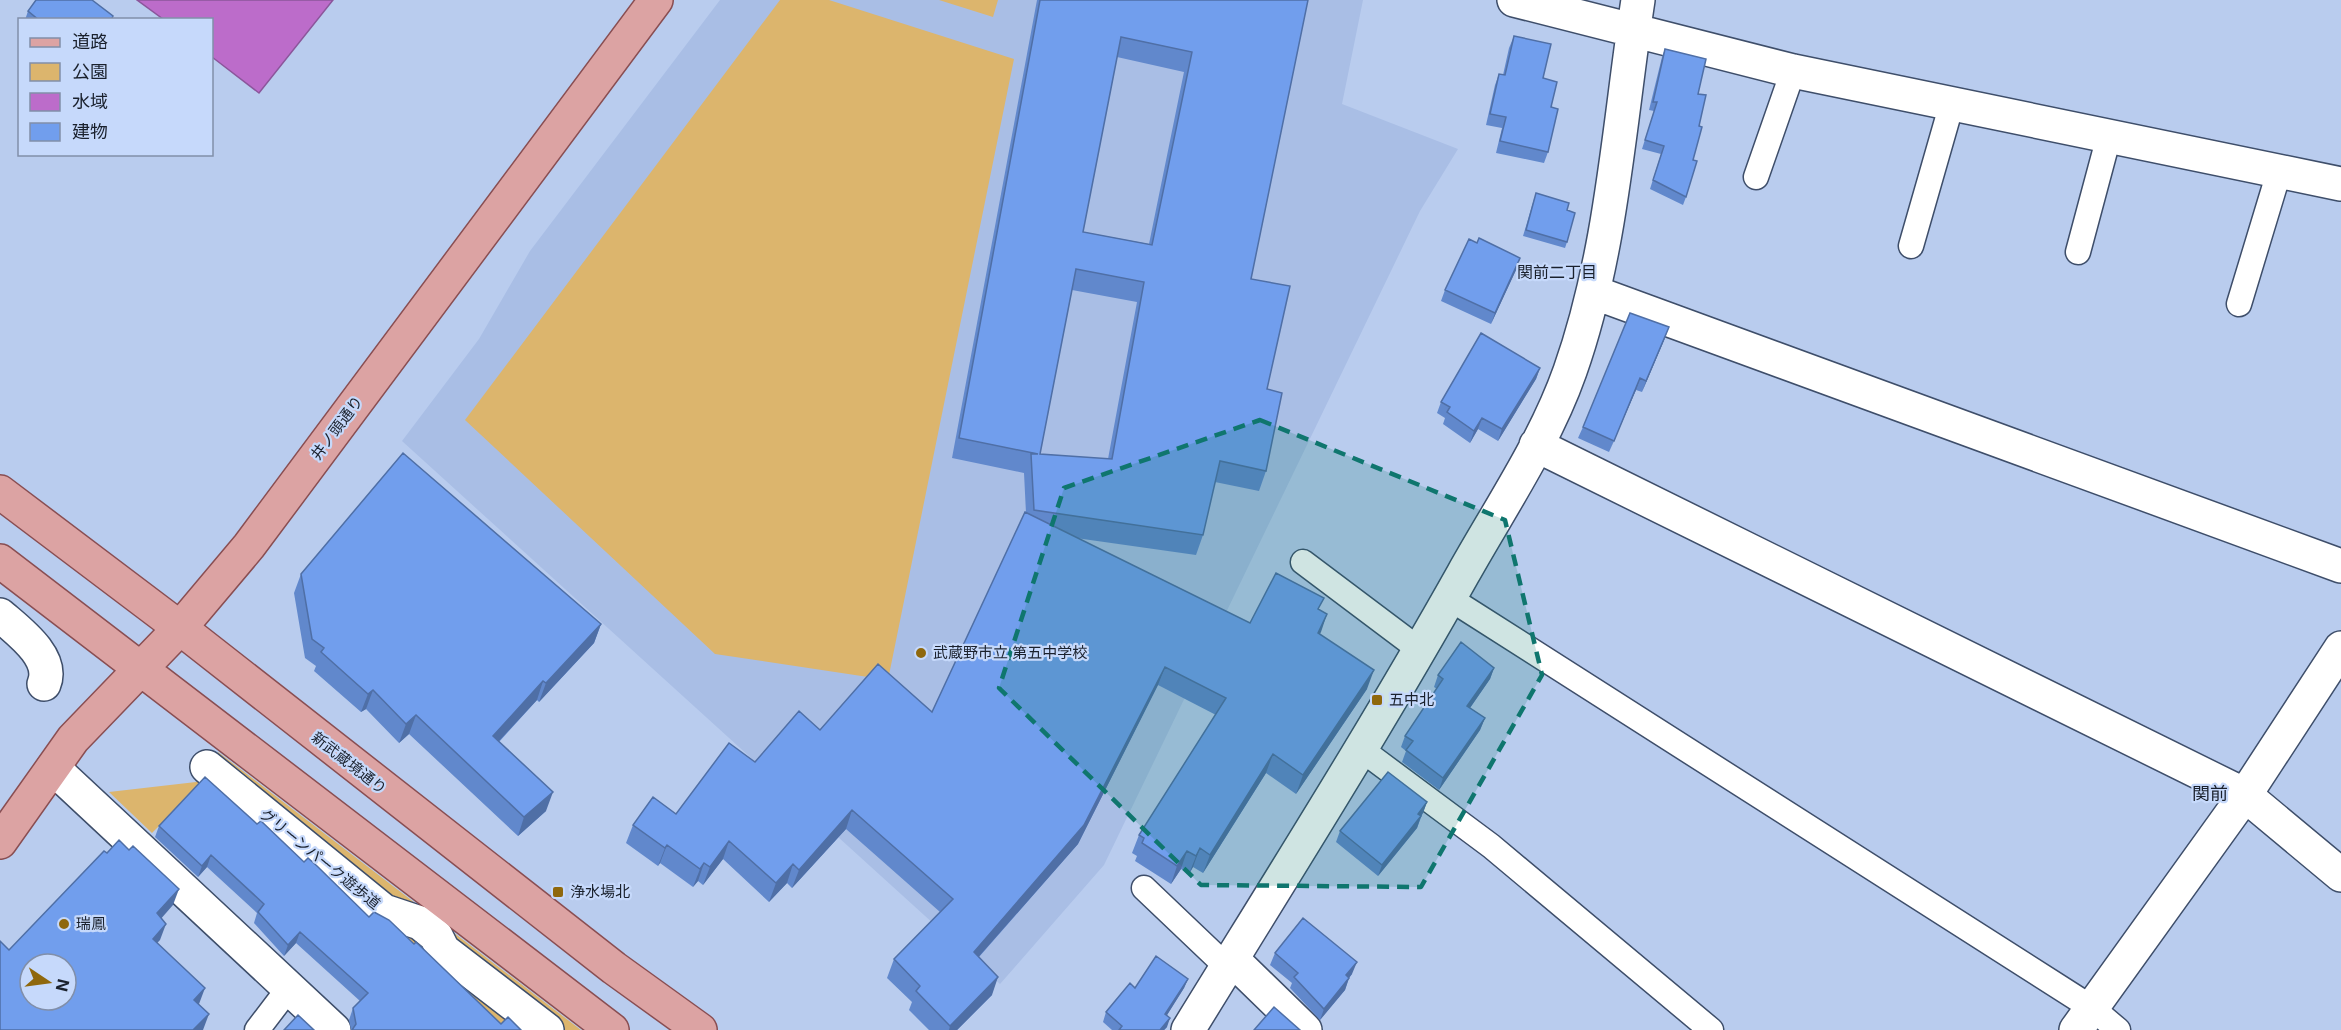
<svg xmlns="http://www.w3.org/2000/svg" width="2341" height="1030" font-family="Inter,'Noto Sans JP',sans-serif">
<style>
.built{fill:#a9bee5}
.green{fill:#dcb56d}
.water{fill:#bc6cca;stroke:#8b569b;stroke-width:1.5}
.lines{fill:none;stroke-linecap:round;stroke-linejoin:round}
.lane-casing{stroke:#3e4e6a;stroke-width:27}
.street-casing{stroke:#3e4e6a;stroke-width:36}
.primary-casing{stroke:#894e52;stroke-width:36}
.lane{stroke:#fff;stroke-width:24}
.street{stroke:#fff;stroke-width:33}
.primary{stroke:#dca3a3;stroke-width:33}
.wall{fill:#6188cc;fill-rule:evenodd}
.shaded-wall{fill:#4f6fa6}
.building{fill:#719eed;stroke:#4f6fa6;stroke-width:1.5;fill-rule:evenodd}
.marked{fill:#0f766e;fill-opacity:0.2;stroke:#0f766e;stroke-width:4.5;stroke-dasharray:12 8;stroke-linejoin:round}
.poi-dot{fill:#8f680d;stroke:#c6d9fb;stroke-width:2}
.labels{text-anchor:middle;stroke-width:4.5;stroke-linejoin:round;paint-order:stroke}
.street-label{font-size:15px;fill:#1a212d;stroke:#c6d9fb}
.poi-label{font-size:15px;fill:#1a212d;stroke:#c6d9fb;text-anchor:start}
.neighbourhood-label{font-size:16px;fill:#1a212d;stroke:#c6d9fb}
.quarter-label{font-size:18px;fill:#1a212d;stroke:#c6d9fb}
</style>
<rect width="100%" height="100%" fill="#b9ccee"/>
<!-- built -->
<path class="built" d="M720,0H1363L1342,104L1458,149L1420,211L1104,865L1000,984L402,441L479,339L530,251Z"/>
<!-- green -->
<path class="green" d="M780,0H829L1014,59L888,680L715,654L465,420Z
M939,0H998L993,17Z
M218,752L581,1030H561L419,916L212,766Z
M205,774L392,921L540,1030H507L201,784L152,833L109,792L196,782Z"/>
<!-- water -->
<path class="water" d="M137,0H333L259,93L212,57V20L163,19Z"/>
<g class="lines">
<defs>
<path id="lane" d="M1756,177L1793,71
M1911,246L1952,103
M2078,252L2109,136
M2239,304L2279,172
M1303,562L1420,650
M1449,598L2092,1008L2118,1030
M1362,750L1491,846L1711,1030
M1144,888L1227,967
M257,1030L289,988"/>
<path id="street" d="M1514,0L1793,71L2341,184
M1593,292L2341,566
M1536,445L2245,795L2341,875
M0,615C17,630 55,657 44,684
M207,767L384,911L420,923L436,936L443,950L547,1030
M53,768L334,1030
M1232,959L1305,1030
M1188,1030C1281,879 1376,729 1463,574C1500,508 1545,442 1570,371C1612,252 1619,124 1638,0
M2076,1030L2245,795L2341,648"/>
<path id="primary" d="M0,492L180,628L614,968L700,1030
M0,561L612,1030
M0,842L73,739L180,628L249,546L656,0"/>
</defs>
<!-- lane casing -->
<use href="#lane" class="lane-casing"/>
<!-- street casing -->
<use href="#street" class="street-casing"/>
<!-- primary casing -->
<use href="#primary" class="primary-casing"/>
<!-- lane -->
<use href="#lane" class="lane"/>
<!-- street -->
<use href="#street" class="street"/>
<!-- primary -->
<use href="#primary" class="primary"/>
</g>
<!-- wall -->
<path class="wall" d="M1037,0H1308L1251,279L1267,389L1266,471L1259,491L1215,482L1203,535L1196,555L1076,538L1250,623L1320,610V634L1367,689L1296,794L1266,773L1203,873L1193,867L1189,874L1181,869L1171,884L1135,861L1137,856L1132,853L1139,835L1216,715L1158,685L1078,844L979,957L992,995L957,1030H929L909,1010L912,1002L887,978L894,959L940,912L846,829L792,888L787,883L769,902L723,859L703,885L698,881L693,887L660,863L658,866L626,843L633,825L676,814L755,762L820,730L932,712L1026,513L1024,473L952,458ZM1117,57L1184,72L1149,244L1083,232ZM1072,290L1137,302L1108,459L1040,454Z
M28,11L112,20H25Z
M1514,36L1543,78L1551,107L1548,152L1544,163L1496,153L1502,128L1486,125L1495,85L1499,74L1503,75L1509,48Z
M1665,49L1698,94L1699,126L1686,197L1683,205L1650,189L1661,154L1642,149L1654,111L1649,110L1662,57Z
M1534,199L1567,210V242L1565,248L1523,236Z
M1477,243L1520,258L1516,270L1491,324L1441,301L1445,290Z
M1665,338L1642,392L1636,390L1609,452L1578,438L1583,427Z
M1540,368L1536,379L1498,441L1478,429L1470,443L1443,424L1445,418L1437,413L1441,402Z
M301,574L601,624L594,643L539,702L537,700L499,742L546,811L518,836L409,734L399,743L366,709L361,712L314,671L316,666L305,658L294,593Z
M1494,668L1490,679L1470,708L1485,718L1480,730L1439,790L1402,762L1406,751L1401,747L1405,736L1437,689L1434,687L1438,675Z
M1427,802L1417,828L1378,876L1336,842L1340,831Z
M257,824L304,862L369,917L501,1024L521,1030H351L349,1020L353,1008L360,1001L296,943L284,956L254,923L257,913L207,867L198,877L155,837L159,826Z
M1275,953L1352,974L1349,978L1345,990L1320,1020L1290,988L1292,983L1270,965Z
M1188,979L1184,988L1167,1015V1027L1164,1030H1112L1103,1022L1106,1012L1135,988Z"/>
<!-- shaded-wall -->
<path class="shaded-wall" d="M1520,258L1516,270L1491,324L1495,313Z
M1669,327L1665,338L1642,392L1646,381Z
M1540,368L1536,379L1498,441L1502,429Z
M1640,378L1636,390L1609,452L1614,441Z
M1482,418L1478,429L1470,443L1474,431Z
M1327,614L1321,632L1311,651L1318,633Z
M601,624L594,643L539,702L546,683Z
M1165,667L1158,685L1078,844L967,970L974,952Z
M1494,668L1490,679L1463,718L1467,706Z
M1374,670L1367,689L1296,794L1303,775Z
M543,681L537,700L486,755L493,736Z
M373,690L366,709L361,712L368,694Z
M416,715L409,734L399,743L406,724Z
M1485,718L1480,730L1439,790L1443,778Z
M1273,754L1266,773L1203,873L1210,855Z
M553,792L546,811L518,836L524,817Z
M1427,802L1423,813L1419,819L1421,816L1417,828L1378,876L1382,865Z
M852,810L846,829L792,888L799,870Z
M729,841L723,859L703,885L710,867Z
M667,845L660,863L658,866L665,848Z
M1200,848L1193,867L1189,874L1196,856Z
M1187,851L1181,869L1171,884L1177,866Z
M211,855L207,867L198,877L202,866Z
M704,863L698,881L693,887L700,869Z
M793,864L787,883L769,902L776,883Z
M179,889L173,905L152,929L157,913Z
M166,924L160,940L147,954L153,939Z
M300,932L296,943L284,956L288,945Z
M1357,962L1352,974L1342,987L1346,975Z
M998,977L992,995L957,1030H949L950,1026Z
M1349,978L1345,990L1320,1020L1324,1009Z
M1188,979L1184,988L1162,1023L1165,1014Z
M205,988L199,1004L188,1016L194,1000Z
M209,1014L203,1030H193Z
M1170,1018L1167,1027L1164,1030H1160Z"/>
<!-- building -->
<path class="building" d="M36,0H92L113,16L111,20H39L28,11Z
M1040,0H1308L1251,279L1290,286L1267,389L1282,393L1266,471L1220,461L1203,535L1034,510L1031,454H1038L959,438ZM1121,37L1192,52L1152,245L1083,232ZM1076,269L1144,282L1112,459L1040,454Z
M1514,36L1551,44L1543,78L1557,82L1551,107L1558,109L1548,152L1500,141L1506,117L1490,114L1499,74L1505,75Z
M1665,49L1706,59L1698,94L1706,95L1699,126L1702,127L1693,160L1697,161L1686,197L1653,180L1664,146L1645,140L1657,102H1653Z
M1536,193L1569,203L1567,210L1575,213L1567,242L1526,230Z
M1479,238L1520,258L1495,313L1445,290L1469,239L1477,243Z
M1630,313L1669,327L1646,381L1640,378L1614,441L1583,427Z
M1481,333L1540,368L1502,429L1482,418L1474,431L1447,412L1450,407L1441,402Z
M403,453L601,624L546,683L543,681L493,736L553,792L524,817L416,715L406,724L373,690L368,694L321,652L324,648L312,639L301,574Z
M1025,512L1250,623L1276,573L1324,598L1318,609L1327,614L1318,633L1374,670L1303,775L1273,754L1210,855L1200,848L1196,856L1187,851L1177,866L1142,843L1144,838L1139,835L1226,698L1165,667L1084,825L974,952L998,977L950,1026L916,991L920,986L894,959L953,899L852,810L799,870L793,864L776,883L729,841L710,867L704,863L700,869L667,845L665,848L633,825L653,797L676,814L729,743L755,762L799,711L820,730L878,664L932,712Z
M1461,642L1494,668L1467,706L1485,718L1443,778L1406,750L1413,741L1405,736L1443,679L1438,675Z
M1388,772L1427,802L1418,814L1421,816L1382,865L1340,831Z
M205,777L257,824L261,821L304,862L308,858L317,866L369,917L374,912L389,920L414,944L416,942L501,1024L508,1017L521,1030H352L356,1024L353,1008L368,993L300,932L288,945L258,912L264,904L211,855L202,866L159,826Z
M119,840L129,850L133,846L179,889L157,913L166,924L153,939L205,988L194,1000L209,1014L193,1030H0V941L9,950L104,851L107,853ZM30,964H66V1000H30Z
M1303,918L1357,962L1346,975L1349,978L1324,1009L1294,977L1298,973L1275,953Z
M1156,956L1188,979L1165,1014L1170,1018L1160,1030H1119L1122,1026L1106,1012L1130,983L1135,988Z
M1274,1007L1300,1030H1254Z
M298,1015L314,1030H284Z"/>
<!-- marked area -->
<path class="marked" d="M1260,420L1505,520L1542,675L1421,887L1201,885L999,688L1064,488Z"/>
<!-- markers -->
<g class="poi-dot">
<circle cx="921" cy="653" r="6"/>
<rect x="1371" y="694" width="12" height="12" rx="3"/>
<rect x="552" y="886" width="12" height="12" rx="3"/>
<circle cx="64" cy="924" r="6"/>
</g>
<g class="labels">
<!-- street labels -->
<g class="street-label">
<text transform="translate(337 428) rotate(-53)" y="5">井ノ頭通り</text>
<text transform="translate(349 763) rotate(38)" y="5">新武蔵境通り</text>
<text transform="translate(320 859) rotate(39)" y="5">グリーンパーク遊歩道</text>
</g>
<!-- poi labels -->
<g class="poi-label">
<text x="933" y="658">武蔵野市立 第五中学校</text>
<text x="1389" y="705">五中北</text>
<text x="570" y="897">浄水場北</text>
<text x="76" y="929">瑞鳳</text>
</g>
<!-- neighbourhood labels -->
<g class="neighbourhood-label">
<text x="1557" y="278">関前二丁目</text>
</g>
<!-- quarter labels -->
<g class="quarter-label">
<text x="2210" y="800">関前</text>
</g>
</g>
<!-- legend -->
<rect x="18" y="18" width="195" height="138" fill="#c6d9fb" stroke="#818fa9" stroke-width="1.5"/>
<rect x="30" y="38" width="30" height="9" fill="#dca3a3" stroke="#818fa9" stroke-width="1.5"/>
<text x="72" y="48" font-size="18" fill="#1a212d">道路</text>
<rect x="30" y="63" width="30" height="18" fill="#dcb56d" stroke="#818fa9" stroke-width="1.5"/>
<text x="72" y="78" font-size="18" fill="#1a212d">公園</text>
<rect x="30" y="93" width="30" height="18" fill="#bc6cca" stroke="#818fa9" stroke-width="1.5"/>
<text x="72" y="108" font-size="18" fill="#1a212d">水域</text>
<rect x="30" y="123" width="30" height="18" fill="#719eed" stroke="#818fa9" stroke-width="1.5"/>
<text x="72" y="138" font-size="18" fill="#1a212d">建物</text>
<!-- north arrow -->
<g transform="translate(48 982) rotate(103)"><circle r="28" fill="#c6d9fb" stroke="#818fa9" stroke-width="1.5"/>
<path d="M0-4.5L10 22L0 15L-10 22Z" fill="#8f680d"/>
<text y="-9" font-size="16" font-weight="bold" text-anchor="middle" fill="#1a212d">N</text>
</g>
</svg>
